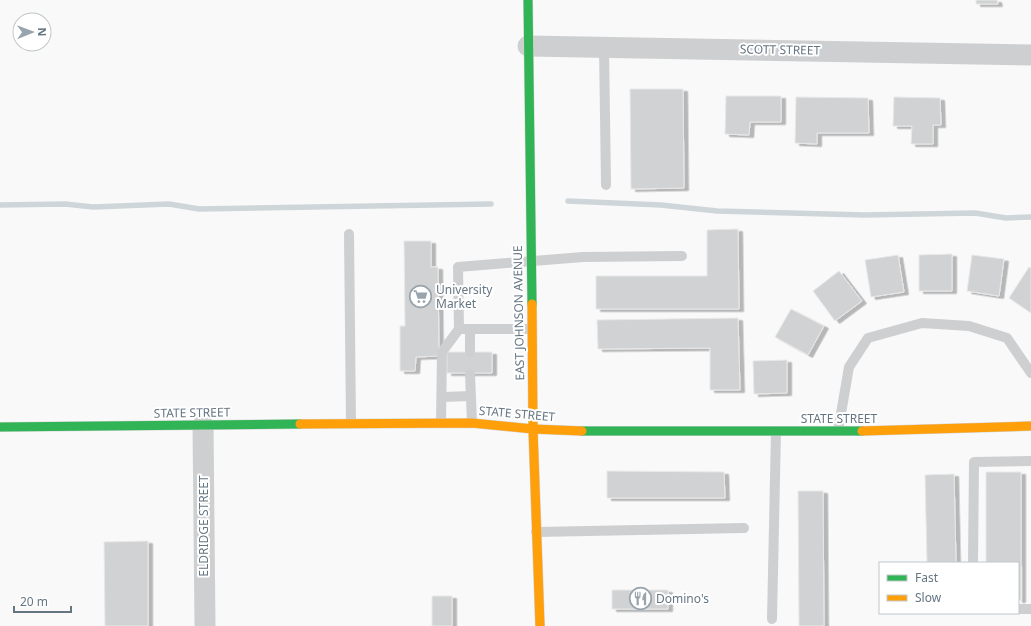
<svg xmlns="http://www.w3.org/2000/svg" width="1031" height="626" font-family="'Noto Sans',sans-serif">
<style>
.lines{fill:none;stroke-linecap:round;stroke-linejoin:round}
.stream{stroke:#ced6d9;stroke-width:5.5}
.building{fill:#d0d2d3;stroke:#e8e8e8;filter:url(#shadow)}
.fast-casing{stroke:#d5d6d7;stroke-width:10}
.slow-casing{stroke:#d5d6d7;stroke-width:10}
.lane{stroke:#cecfd0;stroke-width:10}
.street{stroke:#cecfd0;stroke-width:21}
.fast{stroke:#30b455;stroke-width:9}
.slow{stroke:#ff9f0a;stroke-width:9}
.labels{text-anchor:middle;stroke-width:4;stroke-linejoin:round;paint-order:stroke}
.street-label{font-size:12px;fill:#657683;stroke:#fff}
.poi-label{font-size:12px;fill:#657683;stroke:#fff;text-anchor:start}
</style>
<defs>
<filter id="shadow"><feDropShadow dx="4.5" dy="2.5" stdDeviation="0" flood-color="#0004"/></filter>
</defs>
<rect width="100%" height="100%" fill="#f9f9f9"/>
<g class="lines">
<!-- stream -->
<path class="stream" d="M568,201L661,205L717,211L864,215L975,213L1006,218L1031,217
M0,205L65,204L93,207L169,204L199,209L491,204"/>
</g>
<!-- building -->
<path class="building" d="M976,0H997L998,4H976Z
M630,89H683L684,188L631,189Z
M726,96H781V122H750L749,135L725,134Z
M796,97L868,98L869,133H817V144L795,143Z
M894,97L940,98L941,125H933V144H911L912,126H893Z
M738,229L739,309H596V276H707V230Z
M404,241H431V267H438L439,356L416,357L415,371H400V326H405Z
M952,254V291H919V255Z
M898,255L904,292L871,297L865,260Z
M972,255L1004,259L999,296L967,291Z
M1029,267L1031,268V313L1009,298Z
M839,271L862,301L835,321L813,291Z
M791,309L824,326L808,355L775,337Z
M738,318L740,390H710V348L598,349L597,320Z
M447,352H492V373H447Z
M787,360V393L754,394L753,361Z
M607,471L724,472L725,498H607Z
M986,472H1021V600H1018V563H986Z
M954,474L956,563H927L925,475Z
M798,491H823L824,626H799Z
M148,541V626H105L104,542Z
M612,590H668V609H612Z
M432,596H452V626H432Z"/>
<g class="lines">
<defs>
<path id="fast" d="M528,0L532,304
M0,427L300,424
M582,431H862"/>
<path id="slow" d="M532,304L533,429L540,626
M300,424L472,423L533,429L582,431
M862,431L1031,426"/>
</defs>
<!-- fast casing -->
<use href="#fast" class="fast-casing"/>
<!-- slow casing -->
<use href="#slow" class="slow-casing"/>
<!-- lane -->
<path class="lane" d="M604,47L606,185
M349,234L351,423
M470,329V352
M531,329H459L458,267L583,257L682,256
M470,374L472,423
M443,397L470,396
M441,423L442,352L459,329
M838,431L849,367L868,338L922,323L969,326L1007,338L1031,373
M536,532L744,528
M973,563L974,462L1031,461
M1018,609H1031
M772,619L776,431"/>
<!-- street -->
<path class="street" d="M528,46L1031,55
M203,425L205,626"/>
<!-- fast -->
<use href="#fast" class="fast"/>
<!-- slow -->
<use href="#slow" class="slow"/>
</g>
<!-- icons -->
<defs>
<symbol id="supermarket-ring" viewBox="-11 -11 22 22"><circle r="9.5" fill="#fff" stroke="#99a4ac" stroke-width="1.5"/><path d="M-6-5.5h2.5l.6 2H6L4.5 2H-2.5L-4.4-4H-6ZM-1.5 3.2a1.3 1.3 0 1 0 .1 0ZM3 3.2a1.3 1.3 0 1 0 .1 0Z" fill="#99a4ac"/></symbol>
<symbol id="restaurant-ring" viewBox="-11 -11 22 22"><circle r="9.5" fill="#fff" stroke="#99a4ac" stroke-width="1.5"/><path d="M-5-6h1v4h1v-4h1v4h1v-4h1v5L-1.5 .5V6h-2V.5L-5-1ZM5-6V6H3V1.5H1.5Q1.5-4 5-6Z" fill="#99a4ac"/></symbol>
</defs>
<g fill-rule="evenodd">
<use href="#supermarket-ring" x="408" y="284" width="25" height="25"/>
<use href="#restaurant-ring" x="628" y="586" width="25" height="25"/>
</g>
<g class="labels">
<!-- street labels -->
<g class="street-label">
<text transform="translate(780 50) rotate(1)" y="4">SCOTT STREET</text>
<text transform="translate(519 313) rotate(-91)" y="4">EAST JOHNSON AVENUE</text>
<text transform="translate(192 413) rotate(-1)" y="4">STATE STREET</text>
<text transform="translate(517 414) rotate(5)" y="4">STATE STREET</text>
<text x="839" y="423">STATE STREET</text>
<text transform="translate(204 526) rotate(-90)" y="4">ELDRIDGE STREET</text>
</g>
<!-- poi labels -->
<g class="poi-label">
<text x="436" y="294">University<tspan x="436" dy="14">Market</tspan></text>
<text x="656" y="603">Domino's</text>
</g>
</g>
<!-- legend -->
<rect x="879" y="562" width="140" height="52" fill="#ffffff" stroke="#c1c8cd"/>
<rect x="887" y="575" width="20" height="6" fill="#30b455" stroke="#c1c8cd"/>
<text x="915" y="582" font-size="12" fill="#657683">Fast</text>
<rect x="887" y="595" width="20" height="6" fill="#ff9f0a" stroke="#c1c8cd"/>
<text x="915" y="602" font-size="12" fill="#657683">Slow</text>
<!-- north arrow -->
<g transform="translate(32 32) rotate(89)"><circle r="19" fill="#ffffff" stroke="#c1c8cd"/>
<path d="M0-3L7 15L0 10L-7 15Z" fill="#99a4ac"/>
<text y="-6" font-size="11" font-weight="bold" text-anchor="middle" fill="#657683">N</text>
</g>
<!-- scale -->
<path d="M14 606v6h57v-6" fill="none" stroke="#657683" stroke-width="2"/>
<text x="20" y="606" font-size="12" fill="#657683" stroke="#ffffff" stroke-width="3" paint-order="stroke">20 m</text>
</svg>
